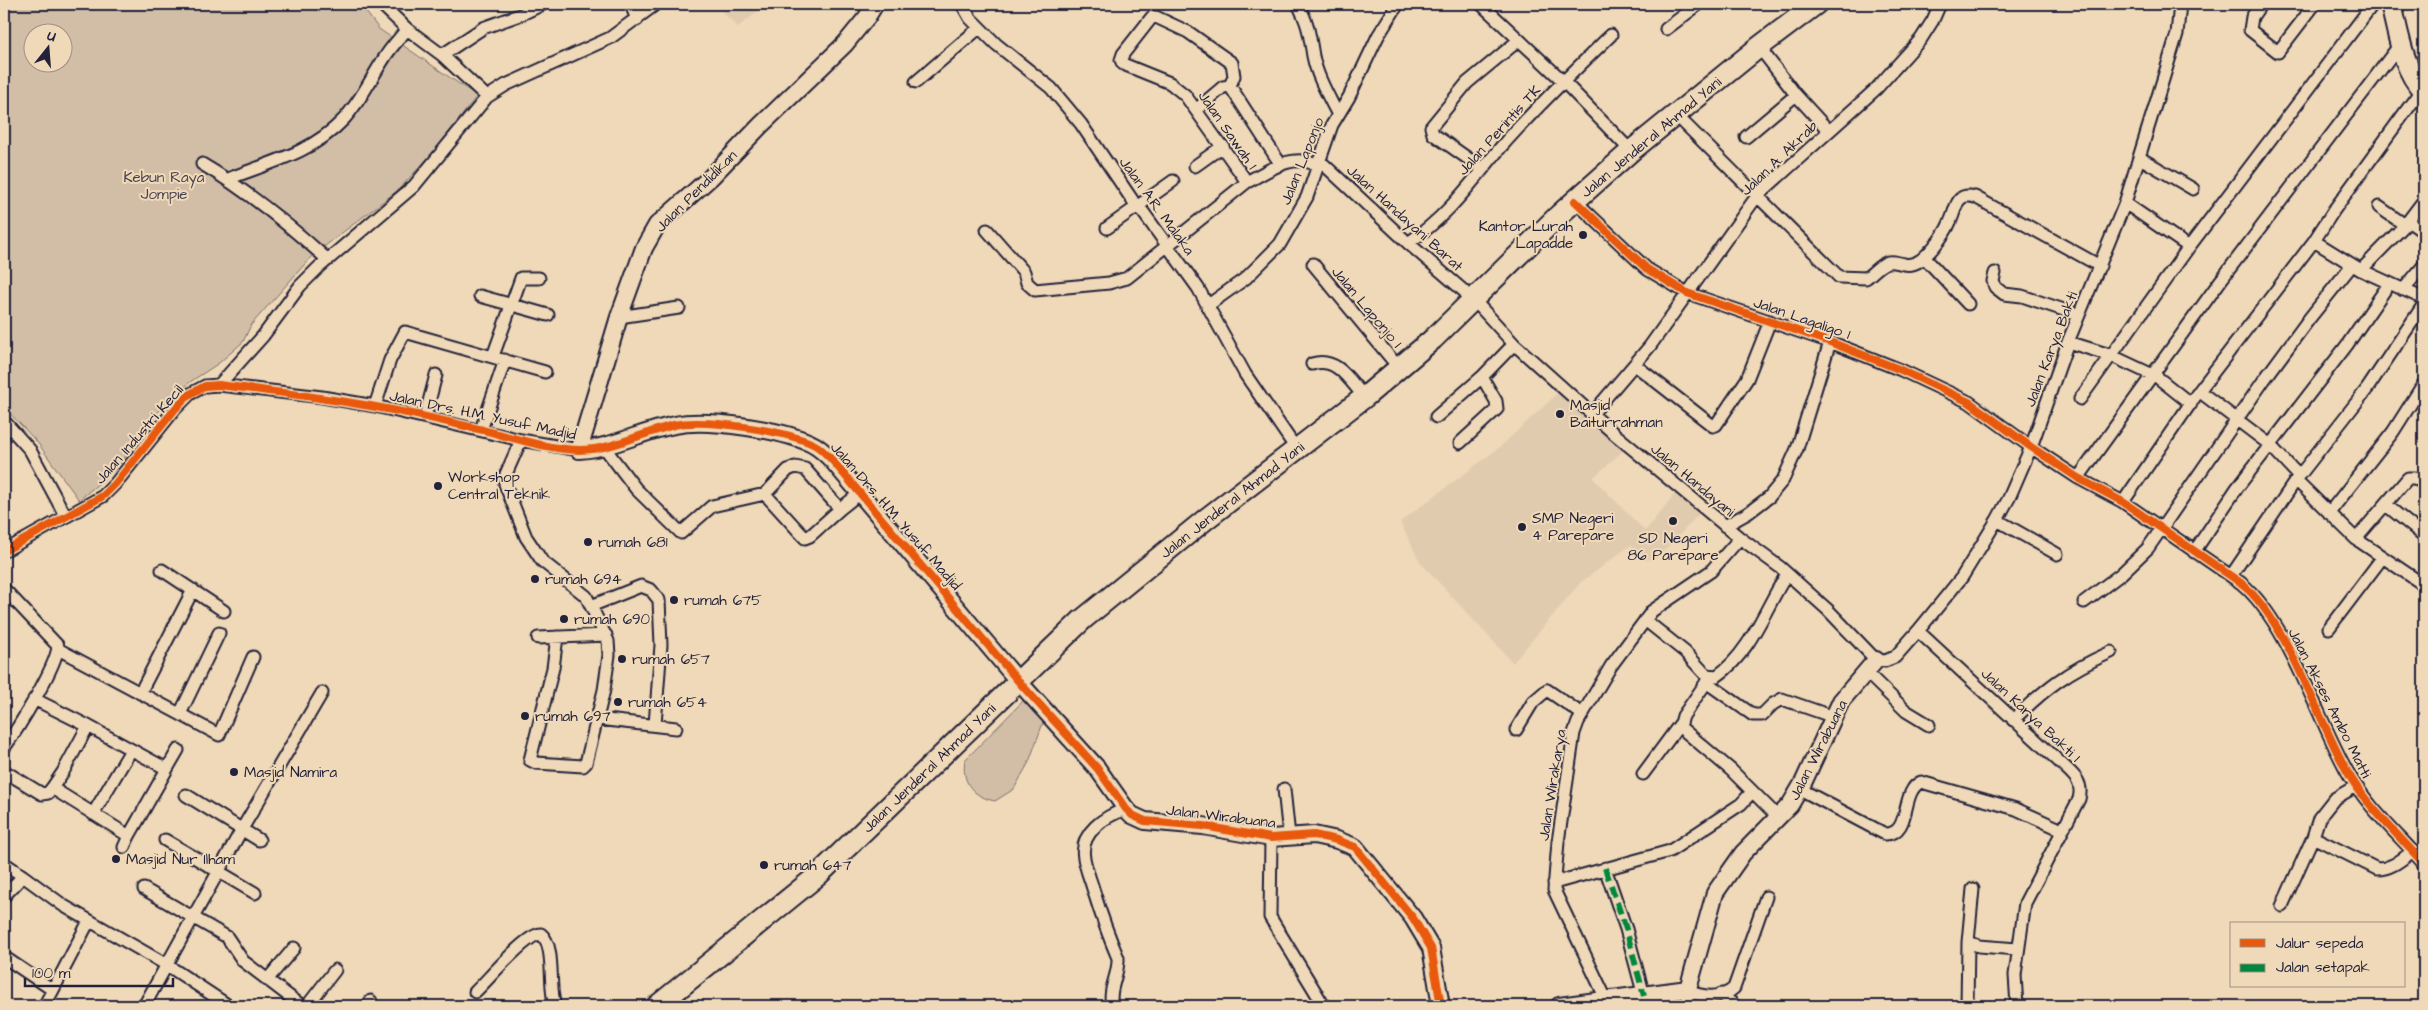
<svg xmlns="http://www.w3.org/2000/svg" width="2428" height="1010" font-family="'Architects Daughter',sans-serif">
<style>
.built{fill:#e1cbaf}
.green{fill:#d2bea6;stroke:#7a7070;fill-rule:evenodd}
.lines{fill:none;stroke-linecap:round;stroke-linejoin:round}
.street-casing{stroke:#22223b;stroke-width:15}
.secondary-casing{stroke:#22223b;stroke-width:20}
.highway-casing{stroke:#22223b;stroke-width:24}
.street{stroke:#f0d9b8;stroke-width:11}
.secondary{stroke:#f0d9b8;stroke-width:16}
.highway{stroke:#f0d9b8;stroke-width:20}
.quiet{stroke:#00873e;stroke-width:6;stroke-dasharray:12 6;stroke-linecap:butt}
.cycleway-casing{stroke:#f0d9b8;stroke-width:11}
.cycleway{stroke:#e8590c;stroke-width:8}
.poi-dot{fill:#22223b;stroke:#f0d9b8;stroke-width:2}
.labels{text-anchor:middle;stroke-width:4;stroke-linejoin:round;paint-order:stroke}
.street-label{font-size:15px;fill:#22223b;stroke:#f0d9b8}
.park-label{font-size:15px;fill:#454150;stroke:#f0d9b8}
.poi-label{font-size:15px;fill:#22223b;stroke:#f0d9b8;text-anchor:start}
</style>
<rect width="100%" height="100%" fill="#f0d9b8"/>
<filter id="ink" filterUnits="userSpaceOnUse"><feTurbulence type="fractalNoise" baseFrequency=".02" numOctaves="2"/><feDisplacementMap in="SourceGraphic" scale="10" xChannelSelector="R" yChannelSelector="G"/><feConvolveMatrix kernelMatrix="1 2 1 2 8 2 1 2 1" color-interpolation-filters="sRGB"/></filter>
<g filter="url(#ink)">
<!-- built -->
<path class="built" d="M714,4H763L761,9L738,27Z
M1561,390L1625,449L1593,478L1645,531L1677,491L1702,511L1658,557L1646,560L1631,545L1580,583L1513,663L1420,562L1400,522L1500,447Z"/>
<!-- green -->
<path class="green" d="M4,4H360L379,29L477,96L431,155L398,190L312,256L251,325L243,342L219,363L190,382L158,412L117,468L79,500L37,442L4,407ZM32,32H62V62H32Z
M1027,697L1044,720L1029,762L1014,789L995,801C973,797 961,782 965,760Z"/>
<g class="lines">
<defs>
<path id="street" d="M381,4L407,29L442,55L487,97
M631,4L637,20
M962,4L970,18L996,44L1051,88L1081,124L1137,207L1143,212L1198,288L1245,374L1297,450
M1298,4C1309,26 1309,32 1313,56C1317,77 1329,97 1338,115
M1481,4L1563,81L1631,151
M2261,4L2252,17L2250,30L2278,52L2315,4
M1666,29L1699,4
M1759,47L1796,95L1828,130
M442,55L483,28L522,14L543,4
M916,82L979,28
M1197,109L1223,87L1230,86L1281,165
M1675,114L1839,277L1866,278C1873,273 1880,264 1888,262C1893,261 1898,263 1904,264C1916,267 1925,257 1933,248C1939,241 1946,232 1950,222C1957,208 1955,192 1975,197L2100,266
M1746,137L1796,95
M2140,158L2193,189
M1319,160L1408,243L1472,298L1514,344L1611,431L1740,538L1781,568L1828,610L1876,660L1885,661L1895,657L1918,631L1962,577L1997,520L2009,498L2031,447L2068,342L2125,203L2177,34L2180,4
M202,164C248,191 288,224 328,260
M1195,166L1223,146
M1483,169L1433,134L1431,127L1467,83L1519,40
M228,179C268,163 312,153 343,120C361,101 371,78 385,57C391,47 400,38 407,29
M1247,182C1268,171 1294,151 1317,166
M1575,201L1647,269L1687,293L1830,342L1901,370L1969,402L2031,447L2078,478L2123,502L2241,583C2288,622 2316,716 2347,771C2366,806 2398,834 2424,864
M2125,203L2189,247
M2379,207L2405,225
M2408,221L2424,232
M1107,228L1173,181
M987,230L1024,272L1027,283L1035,290L1109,283L1127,278L1247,182L1185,95L1170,83L1123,64L1121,60L1123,54L1152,17H1156L1188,32L1232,63L1234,76L1230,86
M2314,241L2361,270L2424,299
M1408,243C1447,217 1471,183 1501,147C1535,108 1574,71 1611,35
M1924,257L1968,304
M1313,264L1399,368
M2361,270L2405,225L2424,200
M1995,273L1993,281L1995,287L2004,294L2022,296L2079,315
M2403,290L2424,265
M480,296L548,315
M2424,304L2367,389L2296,480L2356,539L2424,585
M1207,306L1246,278L1280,244L1307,197L1332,125L1349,97L1378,36L1398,4
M619,317L679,308
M2068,342L2110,355L2157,377L2191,404
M493,356L521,278H539
M1312,364C1337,356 1350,381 1364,397
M1635,365L1713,426L1716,425L1747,379L1770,321
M219,385L263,336L300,286L318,268L414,186L487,97L506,85L610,38L656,4
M2199,391L2269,444L2298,475
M2080,399L2189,247L2373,4
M375,406L390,360L405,332L545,372
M1592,414L1650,346L1757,196L1876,89L1921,39L1933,20L1940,4
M425,417L436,375
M1436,417L1482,377L1514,344
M4,421L30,450L65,515
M481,430L505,360
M521,440L506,474L505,484L526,537L542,561L586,596L608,641L609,655L604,690L586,763L583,766L536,763L530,760L553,668L557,637
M1460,443L1497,409L1496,401L1482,377
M604,447L636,489L681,533L712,506L765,494L788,470L795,467L805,469L840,509L860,493
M2078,478L2221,280L2401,43
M765,494L805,538L810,536L840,509
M2123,502L2199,391L2314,241L2334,210L2422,89
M2386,505L2424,536
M2329,513L2393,432L2424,383
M1997,520L2057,554
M1725,526L1748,513L1769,497L1783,480L1797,449L1830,342
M2356,539L2408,478H2415L2424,484
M4,551L103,496L115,484L175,409L190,394L205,386L219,385L322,397L375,406L521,440L579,450
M2194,552L2237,488L2347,345L2389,284
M162,570L224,611
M2231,576L2296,480
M4,589L58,646C57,666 17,730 4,748
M2084,602L2121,574L2148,548L2264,380L2309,319L2352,265
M591,606L641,586L651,590L659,600L661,645L655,725
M1645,620L1685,652L1706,675L1717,676C1751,653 1766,606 1787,574
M2329,628L2382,558
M1918,631L2065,767C2076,777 2083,784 2079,799L2025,903L2015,975L2017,1006
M538,638L606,635
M58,649L219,735L253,657
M1866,672L1906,711L1929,725
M1710,677L1683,716L1680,727L1731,770L1779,818
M1706,682L1753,715H1762L1773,704L1782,699L1834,717
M140,693L193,590
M34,699L88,726L167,769L129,836
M180,714L219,633
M598,719L676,728
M2013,720C2047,687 2066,672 2111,652
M1516,730L1533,702L1547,690L1582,714
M167,769L178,750
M4,771L42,794L48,793L52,788L129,836L124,847
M1643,774L1680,724
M52,788L63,772L88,726
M1284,789L1289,836
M1800,789L1885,834C1912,835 1900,791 1921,782L2016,809L2062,830
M186,795L259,840
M93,814L131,750
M2313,837L2377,869C2392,869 2402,859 2413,851
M1271,838L1270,917L1324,1006
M165,840L255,893
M4,863L23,876L4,896
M1605,868L1626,929L1644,996
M23,876L64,906L167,965L229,1006
M1554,883L1670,851L1741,804L1752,792
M144,889L227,937L243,961L302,1006
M1973,889L1968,942L1979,946L2017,949
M2282,906L2313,837L2319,818L2334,799L2356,786
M4,957L53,990L89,921
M267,980L294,948
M475,992C488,980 526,934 541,934C556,946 548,987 555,1006
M1721,994L1735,1006
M1606,999L1554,890L1558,842L1574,733L1578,722L1611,666L1652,611L1711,571L1740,538
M44,1006L53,990
M144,1006L242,829L322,693
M307,1006L335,970
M367,1006L371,1001
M1112,1006C1108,988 1119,975 1118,958C1109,937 1101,915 1094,892C1091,881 1086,870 1084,858C1079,833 1105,816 1126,809
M1690,1006L1687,990C1700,997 1722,1000 1734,988L1766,897
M1967,1006L1968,942"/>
<path id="secondary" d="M875,4L867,17L845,44L760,126L711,177L657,225L644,248L619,317L579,450C613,448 642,431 675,425C706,418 786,430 814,445C821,449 827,455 832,460L1019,682L1097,768L1126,809L1132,815L1145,821L1203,826L1271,838L1314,835L1337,840L1355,847L1413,918L1431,948L1441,1006
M1559,1006L1688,989L1715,893L1743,853L1790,805L1803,783L1841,701L1876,660"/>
<path id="highway" d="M2391,4C2398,32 2403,70 2424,91
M657,1006L817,876L1082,620L1206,519L1366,396L1433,339L1559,215L1631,151L1759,47L1816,4"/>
</defs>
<!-- street casing -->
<use href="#street" class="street-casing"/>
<!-- secondary casing -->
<use href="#secondary" class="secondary-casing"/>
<!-- highway casing -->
<use href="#highway" class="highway-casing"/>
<!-- street -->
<use href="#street" class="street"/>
<!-- secondary -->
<use href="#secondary" class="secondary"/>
<!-- highway -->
<use href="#highway" class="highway"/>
<!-- quiet -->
<path class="quiet" d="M1605,868L1626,929L1644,996"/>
<defs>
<path id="cycleway" d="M1575,201L1647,269L1687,293L1830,342L1901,370L1969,402L2031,447L2078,478L2123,502L2241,583C2288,622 2316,716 2347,771C2366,806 2398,834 2424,864
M4,551L103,496L115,484L175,409L190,394L205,386L219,385C285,393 351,401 417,415C439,420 461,425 483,430C514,438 547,449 579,450C612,450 642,433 674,425C704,418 787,431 815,445C822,449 827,455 832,460L1019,682L1097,768L1126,809L1132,815L1145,821L1203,826L1271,838L1314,835L1337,840L1355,847L1413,918L1431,948L1441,1006"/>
</defs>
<!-- cycleway casing -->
<use href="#cycleway" class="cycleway-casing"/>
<!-- cycleway -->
<use href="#cycleway" class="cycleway"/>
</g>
</g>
<!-- markers -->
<g class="poi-dot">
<circle cx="1583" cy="235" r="5"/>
<circle cx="1560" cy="414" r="5"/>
<circle cx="438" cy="486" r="5"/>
<circle cx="1673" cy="521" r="5"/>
<circle cx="1522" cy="527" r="5"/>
<circle cx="588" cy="542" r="5"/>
<circle cx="535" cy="579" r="5"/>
<circle cx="674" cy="600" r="5"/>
<circle cx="564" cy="619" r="5"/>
<circle cx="622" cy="659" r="5"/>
<circle cx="618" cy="702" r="5"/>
<circle cx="525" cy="716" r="5"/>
<circle cx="234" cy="772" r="5"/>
<circle cx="116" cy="859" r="5"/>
<circle cx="764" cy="865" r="5"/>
</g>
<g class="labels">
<!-- street labels -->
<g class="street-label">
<text transform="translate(1228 130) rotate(55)" y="5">Jalan Sawah 1</text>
<text transform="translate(1499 130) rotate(-48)" y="5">Jalan Perintis TK</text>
<text transform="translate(1651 137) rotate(-40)" y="5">Jalan Jenderal Ahmad Yani</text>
<text transform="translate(1779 158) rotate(-44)" y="5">Jalan A. Akrab</text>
<text transform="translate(1302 161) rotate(-68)" y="5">Jalan Laponjo</text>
<text transform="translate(696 191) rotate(-45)" y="5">Jalan Pendidikan</text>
<text transform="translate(1157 206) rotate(54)" y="5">Jalan A.R. Malaka</text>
<text transform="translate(1405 218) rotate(42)" y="5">Jalan Handayani Barat</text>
<text transform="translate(1367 307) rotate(50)" y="5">Jalan Laponjo 1</text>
<text transform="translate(1802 318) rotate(19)" y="5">Jalan Lagaligo 1</text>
<text transform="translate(2051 349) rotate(-69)" y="5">Jalan Karya Bakti</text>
<text transform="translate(483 415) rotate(12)" y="5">Jalan Drs. H.M. Yusuf Madjid</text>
<text transform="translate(139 434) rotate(-49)" y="5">Jalan Industri Kecil</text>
<text transform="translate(1693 480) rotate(40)" y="5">Jalan Handayani</text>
<text transform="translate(1232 500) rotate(-38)" y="5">Jalan Jenderal Ahmad Yani</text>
<text transform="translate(896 516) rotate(49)" y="5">Jalan Drs. H.M. Yusuf Madjid</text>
<text transform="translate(2330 703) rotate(63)" y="5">Jalan Akses Ambo Matti</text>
<text transform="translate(2031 715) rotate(43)" y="5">Jalan Karya Bakti 1</text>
<text transform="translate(1818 750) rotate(-63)" y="5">Jalan Wirabuana</text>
<text transform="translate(929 768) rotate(-44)" y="5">Jalan Jenderal Ahmad Yani</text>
<text transform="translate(1552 785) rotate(-81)" y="5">Jalan Wirakarya</text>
<text transform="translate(1221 816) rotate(7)" y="5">Jalan Wirabuana</text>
</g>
<!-- park labels -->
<g class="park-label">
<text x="164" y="182">Kebun Raya<tspan x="164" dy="17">Jompie</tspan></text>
</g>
<!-- poi labels -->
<g class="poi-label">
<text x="1573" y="231" text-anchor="end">Kantor Lurah<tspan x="1573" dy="17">Lapadde</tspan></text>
<text x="1570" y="410">Masjid<tspan x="1570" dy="17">Baiturrahman</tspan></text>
<text x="448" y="482">Workshop<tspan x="448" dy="17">Central Teknik</tspan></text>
<text x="1532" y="523">SMP Negeri<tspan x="1532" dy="17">4 Parepare</tspan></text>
<text x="1673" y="543" text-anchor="middle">SD Negeri<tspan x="1673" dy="17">86 Parepare</tspan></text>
<text x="598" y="547">rumah 681</text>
<text x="545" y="584">rumah 694</text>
<text x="684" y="605">rumah 675</text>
<text x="574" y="624">rumah 690</text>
<text x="632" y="664">rumah 657</text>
<text x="628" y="707">rumah 654</text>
<text x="535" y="721">rumah 697</text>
<text x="244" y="777">Masjid Namira</text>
<text x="126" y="864">Masjid Nur Ilham</text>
<text x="774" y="870">rumah 647</text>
</g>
</g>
<!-- margin -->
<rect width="2428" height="1010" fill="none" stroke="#f0d9b8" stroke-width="20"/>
<rect x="10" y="10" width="2408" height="990" fill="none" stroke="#22223b" stroke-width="2" filter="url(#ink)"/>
<!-- legend -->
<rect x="2230" y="922" width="175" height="65" fill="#f0d9b8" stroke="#9e9086"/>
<rect x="2240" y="939" width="25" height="8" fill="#e8590c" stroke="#9e9086"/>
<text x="2276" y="948" font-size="15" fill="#22223b">Jalur sepeda</text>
<rect x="2240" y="964" width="25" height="8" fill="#00873e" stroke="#9e9086"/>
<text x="2276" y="972" font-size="15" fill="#22223b">Jalan setapak</text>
<!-- north arrow -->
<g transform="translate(48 48) rotate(17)"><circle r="24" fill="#f0d9b8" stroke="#9e9086"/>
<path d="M0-4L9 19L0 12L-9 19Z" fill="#22223b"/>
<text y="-8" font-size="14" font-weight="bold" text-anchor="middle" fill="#22223b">U</text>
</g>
<!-- scale -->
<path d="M25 978v8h148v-8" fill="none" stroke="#22223b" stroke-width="2.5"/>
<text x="32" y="978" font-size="15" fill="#22223b" stroke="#f0d9b8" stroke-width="4" paint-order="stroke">100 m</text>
</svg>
